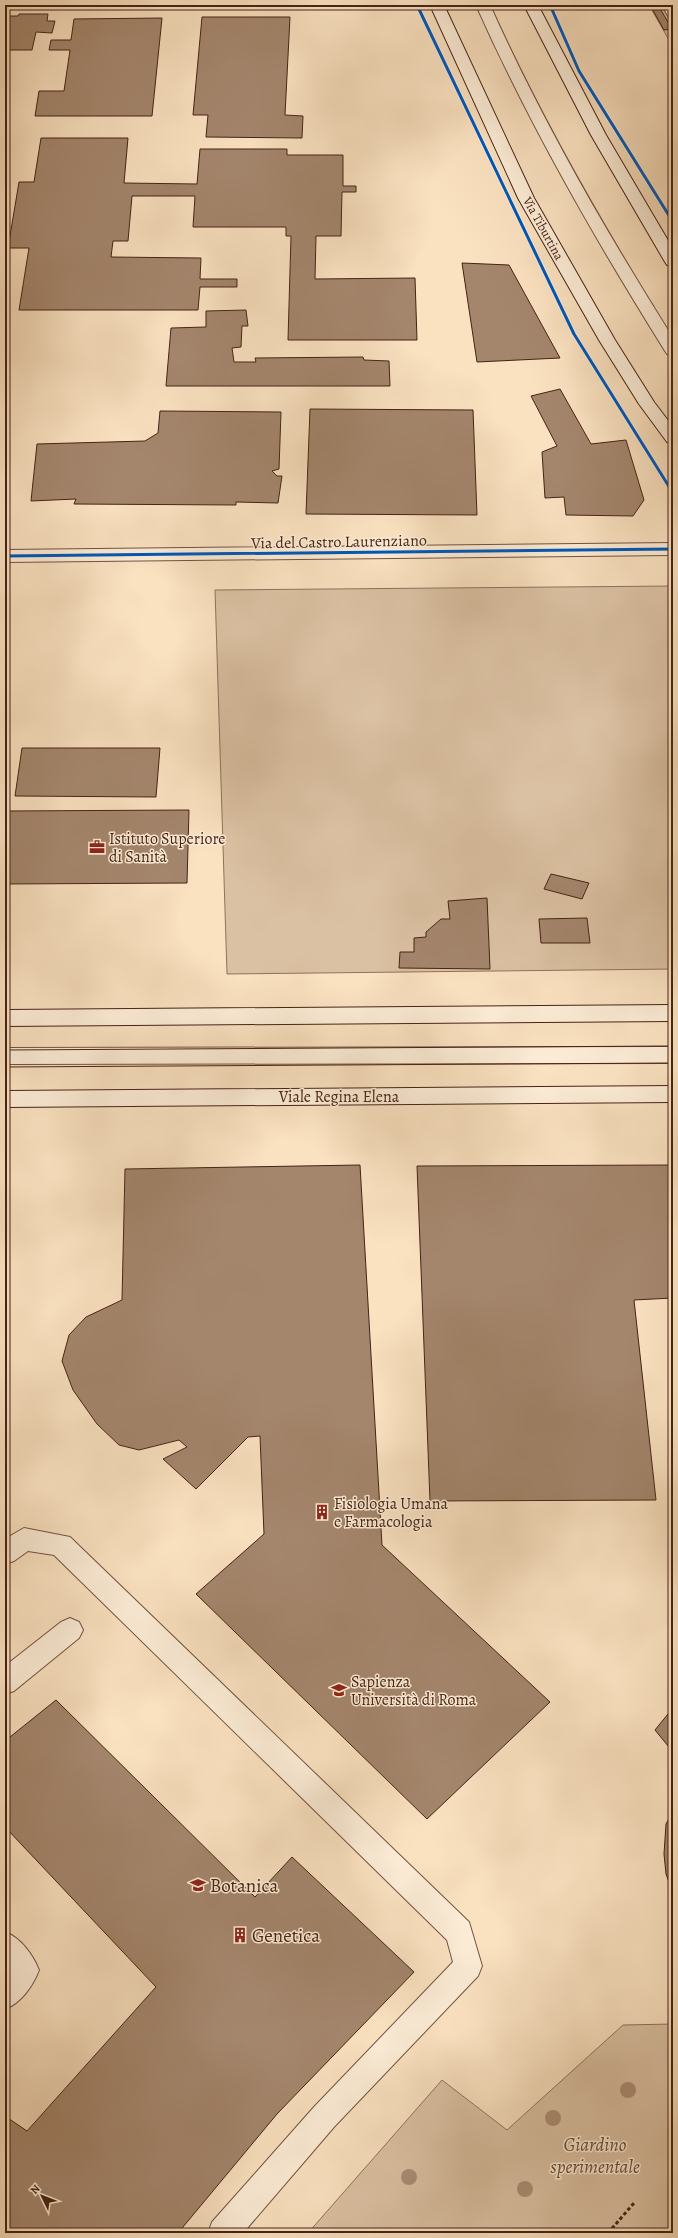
<svg xmlns="http://www.w3.org/2000/svg" width="678" height="2238" font-family="Alegreya,serif">
<style>
.green{fill:#dbc1a3;stroke:#90725c}
.building{fill:#a4866d;stroke:#462314}
.lines{fill:none;stroke-linecap:round;stroke-linejoin:round}
.service-casing{stroke:#73523f;stroke-width:2}
.minor-casing{stroke:#73523f;stroke-width:2}
.secondary-casing{stroke:#462314;stroke-width:2}
.path{stroke:#462314;stroke-width:3;stroke-dasharray:3.5 2.5;stroke-linecap:butt}
.service{fill:#fcecd6;fill-rule:evenodd}
.minor{fill:#fcecd6;fill-rule:evenodd}
.secondary{fill:#fcecd6;fill-rule:evenodd}
.tram{stroke:#462314;stroke-width:1}
.cycleway-casing{stroke:#fcecd6;stroke-width:5}
.cycleway{stroke:#0057b8;stroke-width:3}
.tree{fill:#ab8e75}
.labels{text-anchor:middle;stroke-width:3;stroke-linejoin:round;paint-order:stroke}
.far-street-label{font-size:13px;fill:#462314;stroke:#fcecd6}
.street-label{font-size:16px;fill:#462314;stroke:#fcecd6}
.poi-label{font-size:16px;fill:#462314;stroke:#fcecd6;text-anchor:start}
.near-poi-label{font-size:19px;fill:#462314;stroke:#fcecd6;text-anchor:start}
.near-park-label{font-size:19px;font-style:italic;fill:#6b4a38;stroke:#fcecd6}
</style>
<rect width="100%" height="100%" fill="#fae1c0"/>
<filter id="stains"><feTurbulence type="fractalNoise" baseFrequency=".005" numOctaves="4"/><feColorMatrix values="0 0 0 0 .2 0 0 0 0 .09 0 0 0 0 .02 0 0 0 .5 -.17"/></filter>
<radialGradient id="worn" r=".72"><stop offset=".6" stop-color="#630" stop-opacity="0"/><stop offset="1" stop-color="#630" stop-opacity=".3"/></radialGradient>
<!-- green -->
<path class="green" d="M649,5H673V47Z
M673,586V969L227,974L215,590Z
M673,2024V2233H308L442,2080L507,2130L623,2025Z"/>
<!-- building -->
<path class="building" d="M650,5H658L672,29L664,30Z
M19,14H48L47,21H55L52,33L36,32L32,50H5V16H18Z
M202,17H290L285,115L303,116L302,138L206,137L208,115H193Z
M162,18L152,116H35L39,91H64L70,50H49L51,40H71L74,19Z
M41,138H128L124,183L197,184L200,149H287V155H343V186H356V192H342L341,236H316L315,279L415,278L417,340H288L291,236H286V227H193L195,196H132L128,241H113L111,257L201,258L200,279H237V287H200L198,310H19L29,248H8L19,182H34Z
M462,263L509,265L560,358L477,362Z
M246,310L248,326H242L241,347L232,348L234,362H256L255,358L363,357L364,360L389,361L390,386H166L171,328L206,327V311Z
M560,389L591,444L626,440L644,500L633,516L566,515L564,497L545,498L542,452L557,446L531,396Z
M310,409L473,410L477,515L306,514Z
M160,411L281,412L279,469L272,471L277,476H282L278,503L236,502V505L74,504L76,499L31,501L37,444L145,441L158,433Z
M5,461H9L7,480H5Z
M5,629H9L5,659Z
M22,748H160L156,797L15,796Z
M189,810L187,883L5,884V811Z
M551,874L589,883L582,899L544,889Z
M487,898L490,969L399,968L400,952H414V938L426,937V932L441,919H450L448,901Z
M587,918L590,943H541L539,919Z
M360,1165L382,1545L550,1702L427,1819L196,1594L264,1534L260,1436L248,1437L196,1489L163,1459L187,1447L179,1440L139,1450L119,1445L97,1424L73,1390L62,1361L69,1335L86,1317L122,1300L125,1169Z
M673,1165V1298L634,1300L656,1500L430,1501L417,1166Z
M56,1700L255,1897L292,1857L414,1972L277,2114L178,2233H5V2116L27,2131L156,1987L5,1827V1741Z
M672,1709H673V1752L655,1730Z
M673,1805V1893L666,1874L664,1854L666,1824L672,1813L668,1809Z"/>
<g class="lines">
<defs>
<path id="service" d="M476,5H490C542,121 605,230 673,338V356L667,354L665,351C595,239 530,126 476,5Z
M662,5H673V17L668,16Z
M673,1047V1063L5,1064V1048Z
M24,1528L70,1537L469,1922L482,1966L478,1976L334,2127L243,2233H208L212,2222L314,2107L453,1962L447,1940L54,1555L28,1551L14,1561L5,1564V1539Z
M70,1618L79,1622L83,1630L79,1638L14,1691L5,1694V1666L61,1622Z
M5,1932C21,1938 33,1955 39,1970C33,1986 21,2003 5,2009V1972L7,1970L5,1968Z"/>
<path id="minor" d="M673,543V555L5,562V550Z"/>
<path id="secondary" d="M430,5H444L534,198L615,340L654,402L673,427V443L667,442L639,404L599,340L518,198Z
M524,5H538L606,135L673,249V267L667,265L665,262L591,135Z
M673,1005V1021L5,1026V1010Z
M673,1086V1102L5,1107V1091Z"/>
</defs>
<!-- service casing -->
<use href="#service" class="service-casing"/>
<!-- minor casing -->
<use href="#minor" class="minor-casing"/>
<!-- secondary casing -->
<use href="#secondary" class="secondary-casing"/>
<!-- path -->
<path class="path" d="M608,2233L634,2203"/>
<!-- service -->
<use href="#service" class="service"/>
<!-- minor -->
<use href="#minor" class="minor"/>
<!-- secondary -->
<use href="#secondary" class="secondary"/>
<!-- tram -->
<path class="tram" d="M5,1050L673,1046
M5,1067L673,1063"/>
<defs>
<path id="cycleway" d="M417,5L574,334L673,493
M550,5L579,71L673,222
M5,556L673,549"/>
</defs>
<!-- cycleway casing -->
<use href="#cycleway" class="cycleway-casing"/>
<!-- cycleway -->
<use href="#cycleway" class="cycleway"/>
</g>
<!-- trees -->
<g class="tree">
<circle cx="628" cy="2090" r="8"/>
<circle cx="553" cy="2118" r="8"/>
<circle cx="409" cy="2177" r="8"/>
<circle cx="525" cy="2189" r="8"/>
</g>
<!-- icons -->
<defs>
<symbol id="office-bare" viewBox="-9 -9 18 18"><path d="M-6-3h4V-5.5h4V-3h4V5H-6ZM-1-4.5V-3h2v-1.5ZM-6 0V1H6V0Z" fill="#8f2418" stroke="#fcecd6" stroke-width="2.5" paint-order="stroke"/></symbol>
<symbol id="building-bare" viewBox="-9 -9 18 18"><path d="M-4-6H4V6H1V3H-1V6H-4ZM-2.5-4.3h1.7v1.8h-1.7ZM.8-4.3h1.7v1.8H.8ZM-2.5-1h1.7V.8h-1.7ZM.8-1h1.7V.8H.8Z" fill="#8f2418" stroke="#fcecd6" stroke-width="2.5" paint-order="stroke"/></symbol>
<symbol id="university-bare" viewBox="-9 -9 18 18"><path d="M0-5L7-2L0 1L-7-2ZM-4 1L0 2.5L4 1V4Q0 6-4 4Z" fill="#8f2418" stroke="#fcecd6" stroke-width="2.5" paint-order="stroke"/></symbol>
</defs>
<g fill-rule="evenodd">
<use href="#office-bare" x="86" y="836" width="22" height="22"/>
<use href="#building-bare" x="311" y="1501" width="22" height="22"/>
<use href="#university-bare" x="328" y="1679" width="22" height="22"/>
<use href="#university-bare" x="187" y="1874" width="22" height="22"/>
<use href="#building-bare" x="229" y="1924" width="22" height="22"/>
</g>
<g class="labels">
<!-- far-street labels -->
<g class="far-street-label">
<text transform="translate(544 228) rotate(61)" y="5">Via Tiburtina</text>
</g>
<!-- street labels -->
<g class="street-label">
<text transform="translate(339 541) rotate(-1)" y="6">Via del Castro Laurenziano</text>
<text x="339" y="1102">Viale Regina Elena</text>
</g>
<!-- poi labels -->
<g class="poi-label">
<text x="109" y="844">Istituto Superiore<tspan x="109" dy="18">di Sanità</tspan></text>
<text x="334" y="1509">Fisiologia Umana<tspan x="334" dy="18">e Farmacologia</tspan></text>
<text x="351" y="1687">Sapienza<tspan x="351" dy="18">Università di Roma</tspan></text>
</g>
<!-- near-poi labels -->
<g class="near-poi-label">
<text x="210" y="1892">Botanica</text>
<text x="252" y="1942">Genetica</text>
</g>
<!-- near-park labels -->
<g class="near-park-label">
<text x="595" y="2151">Giardino<tspan x="595" dy="22">sperimentale</tspan></text>
</g>
</g>
<!-- margin -->
<rect width="678" height="2238" fill="none" stroke="#fae1c0" stroke-width="20"/>
<rect x="6" y="6" width="666" height="2226" fill="none" stroke="#462314" stroke-width="2"/>
<rect x="10" y="10" width="658" height="2218" fill="none" stroke="#462314"/>
<!-- north arrow -->
<g transform="translate(42 2196) rotate(313)" stroke="#fcecd6" stroke-width="3" paint-order="stroke">
<path d="M0-3L7 15L0 10L-7 15Z" fill="#462314"/>
<text y="-6" font-size="11" font-weight="bold" text-anchor="middle" fill="#462314">N</text>
</g>
<rect width="100%" height="100%" filter="url(#stains)"/>
<rect width="100%" height="100%" fill="url(#worn)"/>
</svg>
